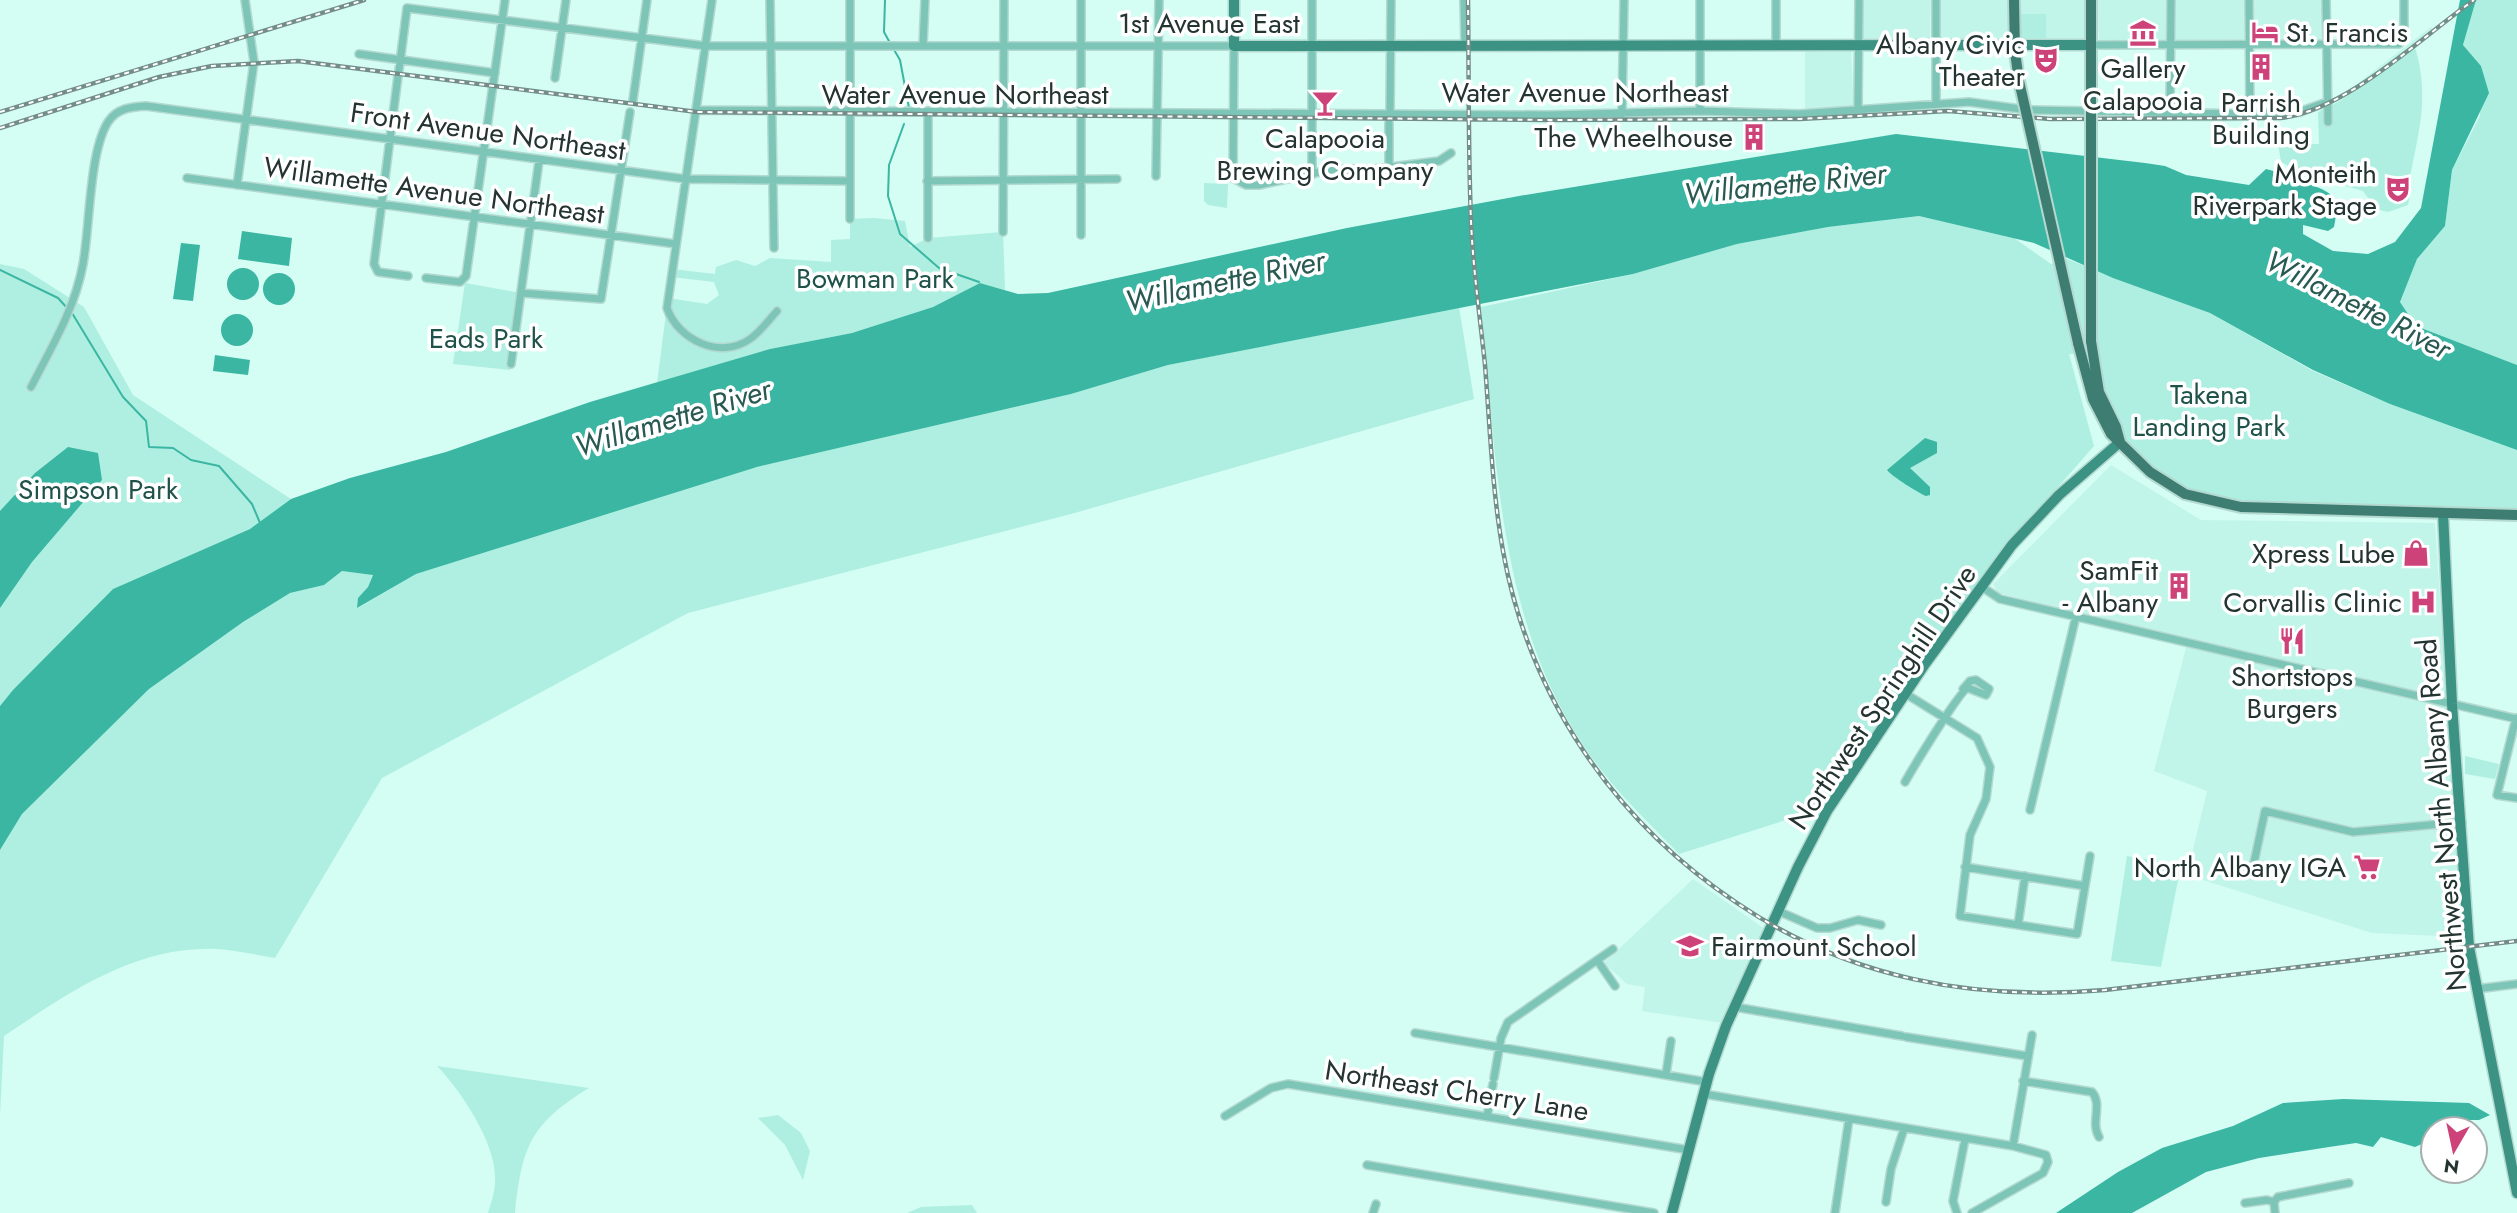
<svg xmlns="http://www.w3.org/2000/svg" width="2517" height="1213" font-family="Jost,sans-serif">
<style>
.built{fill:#c2f5e9}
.green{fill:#afefe1}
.water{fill:#3ab6a2}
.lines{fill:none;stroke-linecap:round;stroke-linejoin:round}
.stream{stroke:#3ab6a2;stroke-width:2}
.minor-casing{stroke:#b4d9d1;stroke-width:10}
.major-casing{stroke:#b4d9d1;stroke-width:13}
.highway-casing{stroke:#b4d9d1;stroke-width:14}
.minor{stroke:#7dc6b7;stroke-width:7}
.major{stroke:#3c9384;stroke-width:10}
.highway{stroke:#3e7d71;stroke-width:10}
.rail-casing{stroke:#738e88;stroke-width:4.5}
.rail{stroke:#fff;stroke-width:2;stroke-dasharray:5;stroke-linecap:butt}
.highway-bridge-casing{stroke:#b4d9d1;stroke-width:14;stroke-linecap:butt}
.highway-bridge{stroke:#3e7d71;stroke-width:10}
.labels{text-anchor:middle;stroke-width:7;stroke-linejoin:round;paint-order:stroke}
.street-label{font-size:28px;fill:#243431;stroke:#fff}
.poi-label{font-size:28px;fill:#243431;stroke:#fff;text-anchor:end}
.park-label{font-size:28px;fill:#1f5249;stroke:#fff}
.water-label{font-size:30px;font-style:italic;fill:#285a51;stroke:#fff}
</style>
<rect width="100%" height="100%" fill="#d4fdf4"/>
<!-- built -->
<path class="built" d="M1862,0H1931L1930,40L1863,41Z
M1940,0H2009L2008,40H1941Z
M2018,0H2087L2086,41H2020Z
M2097,0H2168L2167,40L2099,41Z
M2175,0H2244V39L2176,40Z
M2253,0H2322L2321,41H2254Z
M2431,27L2435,32L2340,101L2300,118L2224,122L2103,121V118L2293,116L2336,100Z
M1851,50L1854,106L1805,111V51Z
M2111,465L2201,520L2435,523L2462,937L2372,933L2187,875L2207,791L2154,771L2188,640L1998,593L1993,584Z
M1693,879L1765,929L1723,1023L1642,1011L1645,987L1627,984L1604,963Z"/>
<!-- green -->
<path class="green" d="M2476,0H2517V365L2416,326L2400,302L2417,259L2445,226L2452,170L2480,116L2481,66L2463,45Z
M2021,14H2046V38H2021Z
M2415,47C2429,95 2420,126 2411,172C2409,183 2411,194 2408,205L2388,212L2376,209L2363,191L2303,174L2281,162L2278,143L2319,144L2318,112L2340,101Z
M1204,183L1228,184L1227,208L1208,205L1204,201Z
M1919,216L2014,238L2051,264L2064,258L2210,313L2313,371L2390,404L2517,450V509L2209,502L2138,462L2117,427L2093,353L2069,354L2094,446L2044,503L1997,566L1830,806L1679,854C1647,821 1613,789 1587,751C1497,621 1497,458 1481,307L1633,274L1737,244L1828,227Z
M874,218L905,221L910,247L928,238L1003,232L1005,290L980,283L933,307L852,333L770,349L657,383L668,298L707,304L719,295L714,282L671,277L672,269L715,274L716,267L736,260L755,266L770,258L831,262V240L850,239V219Z
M0,264L24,269L84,307L133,395L291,499L250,529L113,589L0,706Z
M465,283L521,293L510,370L453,364Z
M1459,307L1474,399L1071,514L688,613L382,778L275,958C256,955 236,950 216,949C135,946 68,993 4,1036L0,1115V850L22,814L149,689L243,622L290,593L324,585L342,571L373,574L368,587L358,598V608L416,574L757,467L1071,394L1168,365Z
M2465,756L2499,764L2495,779L2465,774Z
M2127,856L2181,865L2161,967L2111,961Z
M437,1066L589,1088C530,1124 522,1147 515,1213H488C491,1203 495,1192 495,1181C497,1144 461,1091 437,1066Z
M778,1115L801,1133L810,1151L803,1180L785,1145L758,1118Z
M972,1205L977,1213H907L921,1207Z"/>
<!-- water -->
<path class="water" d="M2460,0H2476L2463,45L2481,66L2489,93L2452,170L2445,226L2417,259L2400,302L2416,326L2517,365V450L2390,404L2313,370L2210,313L2113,278L2034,243L1919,216L1828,227L1737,244L1633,274L1168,365L1071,394L757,467L416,574L357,608L358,598L368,587L373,575L342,571L324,585L290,593L243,622L149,689L22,814L0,850V706L13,690L113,589L250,529L291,499L350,478L446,452L590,402L770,349L852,333L933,307L980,283L1018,294L1048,293L1347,228L1519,196L1896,134L2145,163L2165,166L2186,175L2249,185L2266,169C2278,172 2323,187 2330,194C2339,201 2336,217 2334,227L2328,231L2303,225V234L2333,251L2368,254L2395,242L2421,208Z
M242,231L292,238L289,266L238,259Z
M181,243L200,245L193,301L173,299Z
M227 284a16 16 0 1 1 32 0a16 16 0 1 1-32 0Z
M263 289a16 16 0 1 1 32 0a16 16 0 1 1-32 0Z
M221 330a16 16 0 1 1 32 0a16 16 0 1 1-32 0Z
M215,355L250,360L248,375L213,371Z
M1925,438L1937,442V453L1910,468L1930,487V495L1926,496C1920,494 1890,475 1887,470Z
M68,447L98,453L102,480L32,562L0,608V511L35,473Z
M2343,1099L2469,1103L2490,1115L2479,1120H2447L2443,1129H2433V1139L2415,1147L2381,1137L2373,1147L2356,1143L2329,1147L2259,1158L2206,1172L2132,1213H2056L2118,1172L2162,1148L2233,1126L2283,1103Z"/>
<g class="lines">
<!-- stream -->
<path class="stream" d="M885,0L884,32L890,43
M893,48L900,60L909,108
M904,124L889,165L888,196L900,234L939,268L979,282
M0,270L58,298L68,309
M72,313L123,397L146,421L149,447L173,448L191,460L219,466L252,504L260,523"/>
<defs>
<path id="minor" d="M712,0L667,308C678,340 720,360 750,339C760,332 769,320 777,311
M770,0L774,248
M850,0V219
M1081,0V235
M1464,0L1465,45
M1936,0V102
M2249,0L2250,114
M2326,0L2328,122
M1776,45V0
M2091,45L2399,44L2404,37V0
M923,46L925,0
M359,54L495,73
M399,70L407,8L706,46H1234L1233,178L1246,185H1259L1334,169H1375L1439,161L1451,153
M398,76L374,264L378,272L408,276
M555,78L566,0
M633,100L647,0
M1858,107L1859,0
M697,110L1547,115L1700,111L1799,114L1969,102L2028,110L2250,114L2299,112L2327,102
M1700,111V0
M2170,112L2171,0
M1390,113L1391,0
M1622,114L1624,0
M1389,123V167
M1312,175V0
M1156,176L1159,0
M187,178L676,244
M927,181L1117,179
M237,185L254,62L245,0
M1003,232L1004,0
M928,238V111
M426,278L460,282L466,276L505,0
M521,293L601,299L630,112
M511,364L539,161
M31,387C51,348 75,309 83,264C90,227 89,152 108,122C117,108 131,107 146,106L686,179L850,181
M1982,587L2000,599L2517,719
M1906,694L1977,738L1990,767L1986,799L1970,835L1960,916L2077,934L2090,856
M2516,718L2497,795L2517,798
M1905,782C1913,768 1960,690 1968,688L1986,695L1989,689L1976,680L1970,681L1963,689
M2030,810L2076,616
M1965,867L2085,886
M2252,872L2265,811L2353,832L2462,822
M1778,911L1817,928H1830L1858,920L1881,925
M2018,925L2025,876
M1597,960L1615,986
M2476,989L2517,984
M1735,1007L1902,1036
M1415,1033L1707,1082
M1906,1037L2027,1056
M1666,1074L1671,1041
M1494,1078L1501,1038L1508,1022L1613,949
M2023,1081L2092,1092C2103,1105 2090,1122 2099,1137
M1704,1094L2013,1146L2046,1155L2048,1162L2043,1173L1972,1213
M1225,1116L1271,1088L1288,1084L1689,1150
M1487,1117L1493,1084
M2013,1146L2032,1035
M1367,1165L1654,1213
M1886,1202L1891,1169L1904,1129
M2245,1203L2267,1200L2274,1202
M1373,1213L1376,1204
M1835,1213L1849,1119
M1957,1213L1953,1201L1965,1139
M2275,1213L2274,1202L2278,1197L2349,1183"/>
<path id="major" d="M1234,0V46L2091,45
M2443,513L2452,704L2469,947L2517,1193
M1672,1213L1709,1074L1726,1026L1798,867L1827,811L1925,664L2012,545L2059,495L2120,442"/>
<path id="highway" d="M2014,0L2015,52L2019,81
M2091,65V0
M2091,341L2099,392L2116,427L2120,442
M2078,343L2093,399L2111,434L2150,472L2185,494L2241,507L2517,515"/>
</defs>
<!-- minor casing -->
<use href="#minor" class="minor-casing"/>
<!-- major casing -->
<use href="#major" class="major-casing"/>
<!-- highway casing -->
<use href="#highway" class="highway-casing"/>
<!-- minor -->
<use href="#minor" class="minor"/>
<!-- major -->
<use href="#major" class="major"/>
<!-- highway -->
<use href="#highway" class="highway"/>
<defs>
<path id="rail" d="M1468,0C1469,74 1468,147 1471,221C1473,269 1480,317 1485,365C1490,427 1492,490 1503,551C1529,697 1614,821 1737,903C1849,979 1973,1001 2105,990L2517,941
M0,112L364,0
M0,128L159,77L212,66L298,61L697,112L1547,120L1800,119L1948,111L2050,119L2281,118C2347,110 2419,39 2474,0"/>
</defs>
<!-- rail casing -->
<use href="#rail" class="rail-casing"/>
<!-- rail -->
<use href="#rail" class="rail"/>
<defs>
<path id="highway-bridge" d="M2091,65V341
M2019,81L2078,343"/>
</defs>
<!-- highway-bridge casing -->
<use href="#highway-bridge" class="highway-bridge-casing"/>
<!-- highway-bridge -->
<use href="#highway-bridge" class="highway-bridge"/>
</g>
<!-- icons -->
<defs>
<symbol id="hotel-bare" viewBox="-9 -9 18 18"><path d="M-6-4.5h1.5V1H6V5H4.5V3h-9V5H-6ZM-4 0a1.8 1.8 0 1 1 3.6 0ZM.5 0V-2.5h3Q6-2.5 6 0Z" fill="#cc4279" stroke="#fff" stroke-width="2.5" paint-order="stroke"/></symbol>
<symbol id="museum-bare" viewBox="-9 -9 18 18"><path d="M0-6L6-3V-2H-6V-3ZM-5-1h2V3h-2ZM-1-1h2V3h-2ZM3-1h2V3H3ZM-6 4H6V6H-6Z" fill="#cc4279" stroke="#fff" stroke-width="2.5" paint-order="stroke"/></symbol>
<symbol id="theatre-bare" viewBox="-9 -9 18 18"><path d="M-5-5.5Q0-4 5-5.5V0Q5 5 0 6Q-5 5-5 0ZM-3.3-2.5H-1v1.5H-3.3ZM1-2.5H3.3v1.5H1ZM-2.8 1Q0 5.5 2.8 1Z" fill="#cc4279" stroke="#fff" stroke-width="2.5" paint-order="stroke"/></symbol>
<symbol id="building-bare" viewBox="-9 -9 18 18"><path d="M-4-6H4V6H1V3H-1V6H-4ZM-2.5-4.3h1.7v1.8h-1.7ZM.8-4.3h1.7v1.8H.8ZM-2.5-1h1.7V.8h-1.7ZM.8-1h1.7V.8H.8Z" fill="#cc4279" stroke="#fff" stroke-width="2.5" paint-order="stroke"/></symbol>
<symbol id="bar-bare" viewBox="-9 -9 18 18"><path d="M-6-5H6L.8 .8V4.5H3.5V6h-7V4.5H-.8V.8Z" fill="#cc4279" stroke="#fff" stroke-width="2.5" paint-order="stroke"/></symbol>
<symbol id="shop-bare" viewBox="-9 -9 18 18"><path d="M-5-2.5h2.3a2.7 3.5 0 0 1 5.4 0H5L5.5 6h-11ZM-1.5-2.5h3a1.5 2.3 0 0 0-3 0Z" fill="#cc4279" stroke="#fff" stroke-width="2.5" paint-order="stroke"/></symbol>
<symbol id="hospital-bare" viewBox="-9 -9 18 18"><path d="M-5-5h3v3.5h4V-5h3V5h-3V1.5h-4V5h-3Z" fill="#cc4279" stroke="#fff" stroke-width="2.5" paint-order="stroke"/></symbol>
<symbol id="restaurant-bare" viewBox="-9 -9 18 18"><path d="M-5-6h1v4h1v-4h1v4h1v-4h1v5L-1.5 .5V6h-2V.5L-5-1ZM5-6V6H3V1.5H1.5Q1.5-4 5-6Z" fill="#cc4279" stroke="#fff" stroke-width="2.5" paint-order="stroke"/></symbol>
<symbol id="supermarket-bare" viewBox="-9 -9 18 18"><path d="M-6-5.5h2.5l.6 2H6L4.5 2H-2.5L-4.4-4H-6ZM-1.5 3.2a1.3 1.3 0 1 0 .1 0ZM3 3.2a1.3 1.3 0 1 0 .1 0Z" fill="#cc4279" stroke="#fff" stroke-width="2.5" paint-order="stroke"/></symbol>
<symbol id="school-bare" viewBox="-9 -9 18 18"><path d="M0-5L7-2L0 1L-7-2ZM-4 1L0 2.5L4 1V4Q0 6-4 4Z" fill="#cc4279" stroke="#fff" stroke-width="2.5" paint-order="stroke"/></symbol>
</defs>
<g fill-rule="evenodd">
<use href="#hotel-bare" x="2246" y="13" width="38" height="38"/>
<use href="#museum-bare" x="2124" y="14" width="38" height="38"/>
<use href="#theatre-bare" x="2027" y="41" width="38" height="38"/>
<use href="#building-bare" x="2242" y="48" width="38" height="38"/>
<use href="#bar-bare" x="1306" y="84" width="38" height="38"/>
<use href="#building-bare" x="1735" y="118" width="38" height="38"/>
<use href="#theatre-bare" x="2379" y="170" width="38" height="38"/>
<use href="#shop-bare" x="2397" y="534" width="38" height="38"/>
<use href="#building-bare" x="2160" y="567" width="38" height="38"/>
<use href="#hospital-bare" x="2404" y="583" width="38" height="38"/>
<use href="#restaurant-bare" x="2273" y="622" width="38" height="38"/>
<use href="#supermarket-bare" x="2348" y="848" width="38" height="38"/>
<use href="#school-bare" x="1671" y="927" width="38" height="38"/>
</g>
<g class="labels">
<!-- street labels -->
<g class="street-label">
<text x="1209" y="33">1st Avenue East</text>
<text x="1585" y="102">Water Avenue Northeast</text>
<text x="965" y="104">Water Avenue Northeast</text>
<text transform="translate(488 131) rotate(8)" y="10">Front Avenue Northeast</text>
<text transform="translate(434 190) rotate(8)" y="10">Willamette Avenue Northeast</text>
<text transform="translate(1882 697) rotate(-56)" y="10">Northwest Springhill Drive</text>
<text transform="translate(2441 815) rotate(-95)" y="10">Northwest North Albany Road</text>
<text transform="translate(1457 1090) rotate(9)" y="10">Northeast Cherry Lane</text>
</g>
<!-- poi labels -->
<g class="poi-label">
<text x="2286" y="42" text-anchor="start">St. Francis</text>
<text x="2025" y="54">Albany Civic<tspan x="2025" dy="32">Theater</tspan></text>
<text x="2143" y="78" text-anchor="middle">Gallery<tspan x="2143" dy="32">Calapooia</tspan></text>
<text x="2261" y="112" text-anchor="middle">Parrish<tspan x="2261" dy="32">Building</tspan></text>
<text x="1733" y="147">The Wheelhouse</text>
<text x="1325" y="148" text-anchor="middle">Calapooia<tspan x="1325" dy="32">Brewing Company</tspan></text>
<text x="2377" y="183">Monteith<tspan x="2377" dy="32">Riverpark Stage</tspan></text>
<text x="2395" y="563">Xpress Lube</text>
<text x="2158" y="580">SamFit<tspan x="2158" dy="32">- Albany</tspan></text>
<text x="2402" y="612">Corvallis Clinic</text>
<text x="2292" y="686" text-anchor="middle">Shortstops<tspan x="2292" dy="32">Burgers</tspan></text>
<text x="2346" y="877">North Albany IGA</text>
<text x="1711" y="956" text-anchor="start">Fairmount School</text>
</g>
<!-- park labels -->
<g class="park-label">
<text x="875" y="288">Bowman Park</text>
<text x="486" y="348">Eads Park</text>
<text x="2209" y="404">Takena<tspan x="2209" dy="32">Landing Park</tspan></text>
<text x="98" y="499">Simpson Park</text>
</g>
<!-- water labels -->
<g class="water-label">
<text transform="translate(1785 184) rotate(-6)" y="10">Willamette River</text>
<text transform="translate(1225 281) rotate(-12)" y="10">Willamette River</text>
<text transform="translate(2358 305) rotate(27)" y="10">Willamette River</text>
<text transform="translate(673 418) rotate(-17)" y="10">Willamette River</text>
</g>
</g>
<!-- north arrow -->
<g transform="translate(2454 1150) rotate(189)"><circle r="33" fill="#ffffff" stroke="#a7aead" stroke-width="2"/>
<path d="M0-5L12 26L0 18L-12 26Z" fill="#cc4279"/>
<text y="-10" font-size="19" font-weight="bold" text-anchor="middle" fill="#243431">N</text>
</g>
</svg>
